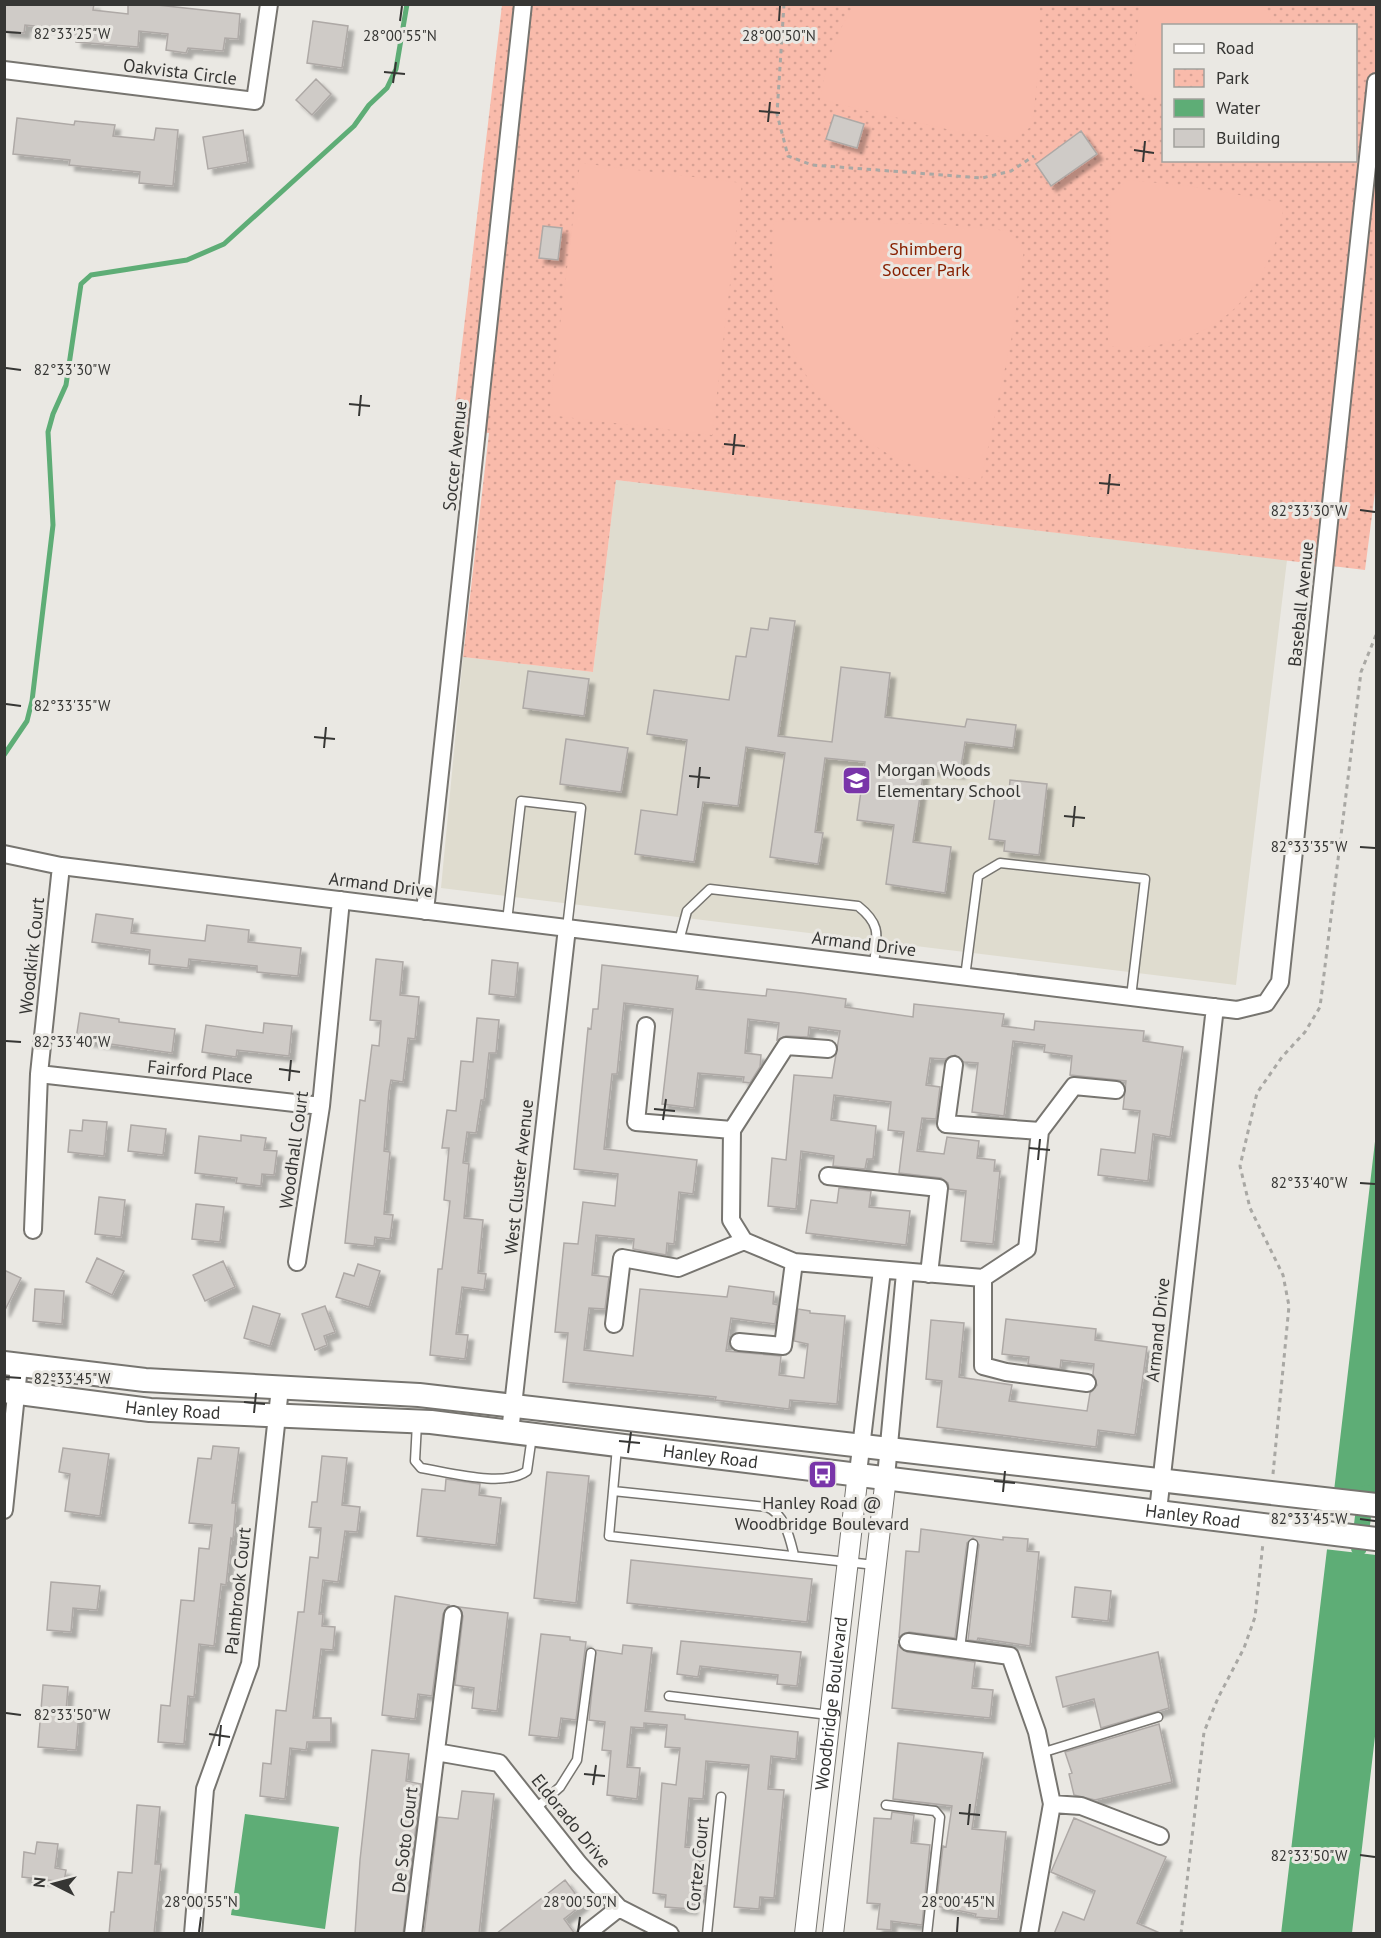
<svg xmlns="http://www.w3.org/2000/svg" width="1381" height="1938" font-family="'PT Sans',sans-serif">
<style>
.built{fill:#dfdccf}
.park{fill:url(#park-dots);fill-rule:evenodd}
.garden{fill:#f9bbab}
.water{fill:#5ead76}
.pier{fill:#eae8e3}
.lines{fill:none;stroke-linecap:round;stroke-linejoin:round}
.stream{stroke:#5ead76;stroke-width:5}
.canal{stroke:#5ead76;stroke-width:16}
.building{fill:#cfcbc7;stroke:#aea9a6;stroke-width:1.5;filter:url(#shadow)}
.service-casing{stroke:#777570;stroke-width:11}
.minor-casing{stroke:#777570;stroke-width:20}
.tertiary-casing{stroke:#777570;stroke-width:22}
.secondary-casing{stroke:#777570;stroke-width:26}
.path{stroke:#a9a8a4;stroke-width:3;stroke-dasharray:4.5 4.5;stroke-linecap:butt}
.service{stroke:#fff;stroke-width:8}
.minor{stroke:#fff;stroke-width:16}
.tertiary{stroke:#fff;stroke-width:20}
.secondary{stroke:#fff;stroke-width:22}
.ticks{fill:none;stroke:#363634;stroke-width:2}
.labels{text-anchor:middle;stroke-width:6;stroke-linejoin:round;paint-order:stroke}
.street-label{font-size:18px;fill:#363634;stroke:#eae8e3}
.park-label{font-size:18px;fill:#872000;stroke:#eae8e3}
.poi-label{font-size:18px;fill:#363634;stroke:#eae8e3;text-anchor:start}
.ticks-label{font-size:15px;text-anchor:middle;fill:#363634;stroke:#eae8e3;stroke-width:6;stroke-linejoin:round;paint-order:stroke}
</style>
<defs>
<pattern id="park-dots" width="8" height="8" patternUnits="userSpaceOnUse" patternTransform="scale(1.5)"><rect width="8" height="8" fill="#f9bbab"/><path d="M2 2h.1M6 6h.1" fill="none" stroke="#d6a194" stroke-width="1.8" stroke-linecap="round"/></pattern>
<filter id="shadow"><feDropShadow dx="5.5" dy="5.5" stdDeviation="1.5" flood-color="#0004"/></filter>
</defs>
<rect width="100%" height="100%" fill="#eae8e3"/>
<!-- built -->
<path class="built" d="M616,480L1287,560L1236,985L441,888L463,657L593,672Z"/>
<!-- park -->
<path class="park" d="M502,5H1376V484L1365,570L616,480L593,672L463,657L489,433L452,429ZM1164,26H1356V160H1164Z"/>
<!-- garden -->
<path class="garden" d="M854,5H1040L1039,64L1032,126L1014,139L955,131L820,100C826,65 835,35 854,5Z
M1140,5H1262L1273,25L1164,26L1163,97L1141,95L1131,85Z
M580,163L742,183L712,435L549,415Z
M1128,180L1189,186L1284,203C1272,299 1205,356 1108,346L1111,196Z
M774,221L936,224L1009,231L1024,249L1013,331L981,480C954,476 926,471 901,460C834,430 782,357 773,285C771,264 773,242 774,221Z"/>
<!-- water -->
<path class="water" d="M1376,1133V1497L1334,1491Z
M1328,1541L1376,1547V1728L1352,1933L1281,1934Z
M245,1814L339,1827L325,1929L231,1915Z"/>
<!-- pier -->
<path class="pier" d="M1325,1541L1376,1544V1555L1324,1549Z"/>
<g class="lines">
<!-- stream -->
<path class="stream" d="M4,755L27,721L32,701L53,525L48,432L53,414L66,385L81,284L91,275L187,260L224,244L354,126L369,105L387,88L396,69L407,4"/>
<!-- canal -->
<path class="canal" d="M1359,1548L1366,1493"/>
</g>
<!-- building -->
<path class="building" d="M4,4H94L93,10L128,14V4H148L240,14L238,39L225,38L223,51L188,48L186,53L166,50L168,34L139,31L138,47L76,42L77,30L25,25L24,33L4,31Z
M313,21L348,26L342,68L307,63Z
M316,79L331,94L312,115L296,100Z
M834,115L864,124L857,148L826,139Z
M17,118L74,125L75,121L115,125L113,136L154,140L156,128L178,130L173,186L139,183L140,172L69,165L70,160L13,154Z
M243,130L248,162L208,169L203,137Z
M1081,131L1097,154L1051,186L1036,164Z
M543,226L562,228L558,260L539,258Z
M770,618L795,621L778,736L832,742L841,667L890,673L885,717L965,727L967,719L1016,725L1013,748L965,742L960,773L924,769L913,842L951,847L945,893L886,884L894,825L857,820L865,762L825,758L815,832L823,833L818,864L770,857L785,753L746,747L738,806L703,802L694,862L635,854L641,810L677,815L687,740L647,734L654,690L729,700L736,656L746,657L751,628L768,630Z
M528,671L589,679L584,716L523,708Z
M566,739L628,748L621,792L560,784Z
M1010,780L1047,784L1039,855L1004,851L1005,841L989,839L996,790L1009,792Z
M96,914L133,919L131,933L205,941L207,925L249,930L248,942L301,948L298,976L257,972V966L189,959L188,968L149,964L150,950L92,942Z
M376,959L403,962L400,995L419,997L415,1039L408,1038L403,1082L391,1080L389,1091L384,1151L390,1152L384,1214L393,1215L390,1239L375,1237L374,1246L345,1243L360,1100L365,1101L372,1045L379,1046L381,1021L370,1020Z
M492,960L518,963L515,997L489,994Z
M602,965L698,976L696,989L766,996L767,989L802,993L846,999L845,1007L913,1017L914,1004L1004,1014L1002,1026L1034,1030L1035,1021L1144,1031L1143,1041L1183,1047L1170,1137L1153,1134L1148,1181L1098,1175L1101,1149L1135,1153L1140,1111L1123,1109L1126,1081L1070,1075L1072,1056L1044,1052L1045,1045L1013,1041L1004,1116L972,1112L978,1063L964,1062L955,1055L945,1059L930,1058L926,1085L940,1087L936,1119L922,1118L917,1151L944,1154L947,1137L979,1141L977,1158L995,1160L994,1171H1000L993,1244L961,1241L966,1191L949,1189L948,1183L941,1178L899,1173L904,1132L888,1130L891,1102L834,1095L831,1120L876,1126L873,1159H867L865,1169L833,1166L834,1156L801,1151L796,1209L768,1206L772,1158L786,1160L794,1075L832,1078L840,1031L809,1027L808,1037L786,1036L777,1040L779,1023L748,1019L745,1053L761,1055L760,1067L750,1083L743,1082L744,1077L698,1073L694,1108L662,1104L673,1009L624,1003L617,1074H612L604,1149L697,1160L693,1194L679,1192L674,1244L667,1243L666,1255L633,1249L634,1239L596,1235L592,1275L609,1277L605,1309L589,1308L584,1350L633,1356L640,1289L727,1297L729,1286L774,1292L773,1304L778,1305L775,1324L731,1318L726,1351L781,1356L779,1375L804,1378L808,1344L794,1341L798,1309L810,1311V1313L845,1316L837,1404L790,1400L789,1409L715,1400L716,1397L563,1382L568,1333L555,1332L564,1243L578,1244L583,1202L615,1206L618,1174L574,1169L588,1028L591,1029L593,1009H598Z
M80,1013L119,1019V1022L175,1029L172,1053L76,1039Z
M477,1018L499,1020L496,1053H489L484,1100H481L476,1133L467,1132L463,1163L469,1164L464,1218L483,1220L478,1273L486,1274L484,1290L462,1287L456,1334L468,1335L465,1359L430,1355L438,1269H442L450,1201L444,1200L449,1148H442L447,1110L456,1111L461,1061L473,1062Z
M264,1023L292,1026L289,1056L237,1050L236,1057L202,1052L206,1025L263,1033Z
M83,1120L107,1122L104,1156L68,1152L70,1130L82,1131Z
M131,1125L166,1129L163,1155L128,1151Z
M241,1135L266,1138L264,1150L277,1151L274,1175L262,1174L261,1186L236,1183L237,1178L195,1173L199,1136L241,1141Z
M839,1188L871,1191L869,1207L910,1211L906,1245L806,1233L811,1200L837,1203Z
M99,1197L125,1200L121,1237L95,1234Z
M196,1204L224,1207L220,1242L192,1239Z
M97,1258L124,1271L112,1295L86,1282Z
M223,1261L235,1287L205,1301L193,1275Z
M358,1264L380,1271L369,1307L336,1297L344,1273L354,1276Z
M4,1270L21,1278L4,1312Z
M35,1289L64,1291L62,1324L33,1321Z
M253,1306L280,1314L270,1346L244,1338Z
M325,1306L335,1332L324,1336L327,1345L315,1350L302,1314Z
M1006,1319L1096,1329L1095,1340L1147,1347L1135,1435L1098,1430L1096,1447L937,1427L942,1381L926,1379L931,1320L964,1323L959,1377L1012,1385L1009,1401L1087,1411L1090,1393L1097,1385L1093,1374L1094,1364L1061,1360L1060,1369L1028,1364L1029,1357L1002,1354Z
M213,1446L239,1448L232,1503H236L233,1539L231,1538L226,1585L221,1584L214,1646L199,1644L194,1697L188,1696L184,1744L158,1742L161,1705L170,1706L181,1600L194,1601L199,1548L209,1549L212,1525L189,1523L198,1458L211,1459Z
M63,1448L109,1454L100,1516L65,1511L70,1474L59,1472Z
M322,1456L347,1458L342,1505L360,1507L357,1532L345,1531L338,1582L323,1580L319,1614H323L322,1626L335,1627L333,1650L321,1649L313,1718H331V1742H307L306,1750L290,1748L285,1799L260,1796L263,1763L271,1764L276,1710L286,1711L298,1612H304L310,1557L318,1558L321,1528L309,1527L312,1502H317Z
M547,1472L589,1476L576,1603L534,1598Z
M446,1479L480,1484L479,1495L501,1498L496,1545L417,1536L422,1489L445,1491Z
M921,1529L1003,1540V1537L1028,1539L1027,1551L1039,1552L1030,1646L978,1638L977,1641L968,1640L979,1545L973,1538L967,1543L955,1638L909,1632L899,1637L906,1551L919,1552Z
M631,1560L812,1579L807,1622L627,1603Z
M51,1582L100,1586L97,1610L73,1608L71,1632L47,1630Z
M1075,1587L1111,1591L1108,1621L1072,1617Z
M395,1596L449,1605L443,1614L432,1696L418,1694L415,1719L382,1715Z
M459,1607L508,1613L497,1711L472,1708L474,1688L455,1685L463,1616Z
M541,1634L570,1637V1640L586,1642L576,1720L561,1718L558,1738L529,1735Z
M681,1641L801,1652L797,1686L777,1684L778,1675L700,1666L698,1677L677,1674Z
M623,1645L652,1648L645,1711L685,1715V1719L798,1732L796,1759L771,1756L768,1789L784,1790L774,1898L760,1897L759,1909L734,1907L749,1765L706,1761L703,1799L689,1798L685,1847L698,1848L694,1885L706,1886L704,1898L693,1897L692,1909L665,1907L666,1895L653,1893L662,1783L676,1785L680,1748L665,1747L667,1725L644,1723V1728L631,1727L627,1767L640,1768L637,1799L607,1795L611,1751L602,1750L605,1722L589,1720L596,1650L622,1654Z
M898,1645L907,1652L975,1662L972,1688L993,1690L990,1718L892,1708Z
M1158,1652L1169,1708L1101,1728L1094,1699L1063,1707L1056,1677Z
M43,1685L68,1687L66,1711L79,1713L76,1750L38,1747Z
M1159,1724L1172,1782L1095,1800L1074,1795L1069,1774L1072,1773L1065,1752Z
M898,1743L983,1753L972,1829L1006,1832L998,1919L975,1917L976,1914L936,1906L943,1846L946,1847L952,1806L893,1799Z
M372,1750L409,1754L406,1781L421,1784L403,1934H355L360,1860Z
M462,1791L494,1794L479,1934H424L438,1817L458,1819Z
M137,1805L160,1807L155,1864H161L154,1934H109L111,1912H114L118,1872L132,1873Z
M892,1812L914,1815L911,1843L930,1845L922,1925L891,1921V1930L877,1929L880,1904L867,1903L874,1818L891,1819Z
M1074,1818L1166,1857L1137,1923L1162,1934H1054L1063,1912L1084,1920L1095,1891L1051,1872Z
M37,1842L58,1844L55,1868L66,1870L64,1882L22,1877L24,1852L35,1854Z
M565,1880L583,1904L564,1919L575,1934H496Z"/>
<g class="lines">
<defs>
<path id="service" d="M507,921L521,801L581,808L567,928
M679,941L687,911L710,889L858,906C882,925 877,936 874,964
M965,977L978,876L1000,863L1145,879L1131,997
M417,1423L415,1461L421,1468C448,1472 504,1488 527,1471L532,1436
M617,1447L609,1536L875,1565
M613,1491L767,1507C785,1514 790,1539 794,1555
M960,1649L973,1544
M669,1696L829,1715
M1041,1753L1158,1717
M886,1805L935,1811L940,1817L927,1934
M535,1809L560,1787L577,1760L591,1653
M707,1934L721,1797"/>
<path id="minor" d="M4,70L255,101L269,4
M4,854L61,866L1237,1010L1266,1003L1280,982L1376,82
M425,911L523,4
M646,1026L636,1122L732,1130
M828,1049L786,1046L732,1130L731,1220L744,1241L794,1262L983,1278L1027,1249L1040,1131L1074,1086L1116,1090
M954,1065L946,1124L1040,1131
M39,1074L321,1106
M828,1176L939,1188L929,1274
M33,1230L39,1074L61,866
M297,1262L321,1106L341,900
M983,1278V1366L1006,1372L1087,1383
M614,1324L622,1258L678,1268L744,1241
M739,1342L783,1346L794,1262
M510,1432L567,928
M858,1473L882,1270
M886,1477L905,1273
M4,1510L19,1366
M1158,1511L1215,1007
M908,1642L1010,1656L1037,1732L1052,1804L1029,1934
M436,1752L499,1763L579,1864L619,1908L670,1934
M1052,1804L1081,1806L1160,1836
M193,1934L205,1789L250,1664L280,1388
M413,1934L453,1615
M586,1934L619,1908"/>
<g id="tertiary">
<path id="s1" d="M805,1934L858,1473"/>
<path d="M833,1934L886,1477"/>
</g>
<g id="secondary">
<path d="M4,1363L145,1380L419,1395L1376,1505"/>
<path id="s2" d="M4,1391L150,1410L431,1422L1376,1539"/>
</g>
</defs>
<!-- service casing -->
<use href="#service" class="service-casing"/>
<!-- minor casing -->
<use href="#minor" class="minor-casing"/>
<!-- tertiary casing -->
<use href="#tertiary" class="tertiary-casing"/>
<!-- secondary casing -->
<use href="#secondary" class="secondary-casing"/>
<!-- path -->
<path class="path" d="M784,4L777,114L788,156L812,165L982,178L1011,171L1034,156
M1273,1474L1289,1306L1283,1275L1250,1208L1240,1166L1257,1093L1282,1057L1305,1032L1320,1007L1361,672L1376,635
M1181,1934L1204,1732L1218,1698L1244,1648L1255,1617L1263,1543"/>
<!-- service -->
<use href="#service" class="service"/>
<!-- minor -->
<use href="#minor" class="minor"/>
<!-- tertiary -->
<use href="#tertiary" class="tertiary"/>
<!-- secondary -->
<use href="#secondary" class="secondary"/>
</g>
<!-- ticks -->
<path class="ticks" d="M400,21L402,6M779,21L780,6M6,32L21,33M384,72L405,74M393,83L396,62M759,111L780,113M768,122L770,102M1134,150L1154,153M1143,162L1145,141M6,368L21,370M349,404L370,406M359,416L361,395M724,444L745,446M733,455L735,434M1099,483L1120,485M1108,494L1110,474M1360,510L1375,512M6,704L21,706M314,737L335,739M324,748L326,727M689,776L710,778M698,788L700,767M1064,816L1085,818M1073,827L1075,806M1360,847L1375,848M6,1041L21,1042M279,1069L300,1072M289,1081L291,1060M654,1109L675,1111M663,1120L666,1099M1029,1148L1050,1150M1038,1160L1040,1139M1360,1183L1375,1184M6,1377L21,1378M244,1402L265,1404M254,1413L256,1393M619,1441L640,1443M628,1453L631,1432M994,1481L1015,1483M1003,1492L1005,1471M1360,1519L1375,1521M6,1713L21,1715M209,1734L230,1737M219,1746L221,1725M584,1774L605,1776M593,1785L596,1765M959,1813L980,1815M968,1825L970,1804M1360,1855L1375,1857M199,1932L201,1917M578,1932L580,1917M957,1932L958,1917"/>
<!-- icons -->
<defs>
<symbol id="school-square" viewBox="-11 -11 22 22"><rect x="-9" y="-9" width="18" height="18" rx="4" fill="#7935a9" stroke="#eae8e3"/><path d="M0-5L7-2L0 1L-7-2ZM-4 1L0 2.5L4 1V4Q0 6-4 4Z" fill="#fff"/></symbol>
<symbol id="bus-square" viewBox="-11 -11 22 22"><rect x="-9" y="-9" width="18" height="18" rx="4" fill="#7935a9" stroke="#eae8e3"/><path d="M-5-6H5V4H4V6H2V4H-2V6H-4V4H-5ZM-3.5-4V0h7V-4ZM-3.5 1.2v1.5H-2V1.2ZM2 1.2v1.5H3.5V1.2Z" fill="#fff"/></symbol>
</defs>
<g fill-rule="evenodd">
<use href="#school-square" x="840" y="764" width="33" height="33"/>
<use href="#bus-square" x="806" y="1458" width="33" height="33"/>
</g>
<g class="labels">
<!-- street labels -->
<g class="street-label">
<text transform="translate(180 72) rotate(7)" y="6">Oakvista Circle</text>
<text transform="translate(455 456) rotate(-84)" y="6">Soccer Avenue</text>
<text transform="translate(1301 604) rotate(-84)" y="6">Baseball Avenue</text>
<text transform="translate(381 885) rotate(7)" y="6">Armand Drive</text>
<text transform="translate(864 944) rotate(7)" y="6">Armand Drive</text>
<text transform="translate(32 956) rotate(-84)" y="6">Woodkirk Court</text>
<text transform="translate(200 1072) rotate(6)" y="6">Fairford Place</text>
<text transform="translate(294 1150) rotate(-82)" y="6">Woodhall Court</text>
<text transform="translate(519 1177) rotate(-84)" y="6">West Cluster Avenue</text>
<text transform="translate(1158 1330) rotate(-84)" y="6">Armand Drive</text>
<text dy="6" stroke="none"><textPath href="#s2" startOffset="170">Hanley Road</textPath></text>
<text dy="6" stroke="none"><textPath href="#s2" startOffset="710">Hanley Road</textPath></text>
<text dy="6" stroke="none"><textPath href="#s2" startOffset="1196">Hanley Road</textPath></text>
<text transform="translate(238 1591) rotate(-84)" y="6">Palmbrook Court</text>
<text dy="6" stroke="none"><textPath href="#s1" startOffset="232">Woodbridge Boulevard</textPath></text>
<text transform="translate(571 1821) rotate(51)" y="6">Eldorado Drive</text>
<text transform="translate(405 1840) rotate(-83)" y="6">De Soto Court</text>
<text transform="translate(698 1864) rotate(-84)" y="6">Cortez Court</text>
</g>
<!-- park labels -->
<g class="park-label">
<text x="926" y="255">Shimberg<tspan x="926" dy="21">Soccer Park</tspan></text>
</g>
<!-- poi labels -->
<g class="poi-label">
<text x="877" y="776">Morgan Woods<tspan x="877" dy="21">Elementary School</tspan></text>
<text x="822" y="1509" text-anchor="middle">Hanley Road @<tspan x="822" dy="21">Woodbridge Boulevard</tspan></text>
</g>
</g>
<g class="ticks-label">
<text x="72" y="39">82°33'25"W</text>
<text x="400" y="41">28°00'55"N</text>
<text x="779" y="41">28°00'50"N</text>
<text x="72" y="375">82°33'30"W</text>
<text x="1309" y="516">82°33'30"W</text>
<text x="72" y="711">82°33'35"W</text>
<text x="1309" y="852">82°33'35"W</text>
<text x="72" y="1047">82°33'40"W</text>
<text x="1309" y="1188">82°33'40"W</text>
<text x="72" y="1384">82°33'45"W</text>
<text x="1309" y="1524">82°33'45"W</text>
<text x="72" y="1720">82°33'50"W</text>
<text x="1309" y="1861">82°33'50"W</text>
<text x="201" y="1907">28°00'55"N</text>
<text x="580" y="1907">28°00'50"N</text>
<text x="958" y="1907">28°00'45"N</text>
</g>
<!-- border -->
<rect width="1381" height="1938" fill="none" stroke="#363634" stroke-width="12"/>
<!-- legend -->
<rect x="1162" y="24" width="195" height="138" fill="#eae8e3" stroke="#a2a19d" stroke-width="1.5"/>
<rect x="1174" y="44" width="30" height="9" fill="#ffffff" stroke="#a2a19d" stroke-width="1.5"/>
<text x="1216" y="54" font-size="18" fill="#363634">Road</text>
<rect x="1174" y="69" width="30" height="18" fill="url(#park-dots)" stroke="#a2a19d" stroke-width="1.5"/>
<text x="1216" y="84" font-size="18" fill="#363634">Park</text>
<rect x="1174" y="99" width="30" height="18" fill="#5ead76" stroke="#a2a19d" stroke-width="1.5"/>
<text x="1216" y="114" font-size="18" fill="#363634">Water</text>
<rect x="1174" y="129" width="30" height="18" fill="#cfcbc7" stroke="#a2a19d" stroke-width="1.5"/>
<text x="1216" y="144" font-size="18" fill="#363634">Building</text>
<!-- north arrow -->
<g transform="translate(54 1884) rotate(276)" stroke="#eae8e3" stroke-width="4.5" paint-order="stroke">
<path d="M0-4.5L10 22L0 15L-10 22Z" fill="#363634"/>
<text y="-9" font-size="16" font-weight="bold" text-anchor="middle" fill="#363634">N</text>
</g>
</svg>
